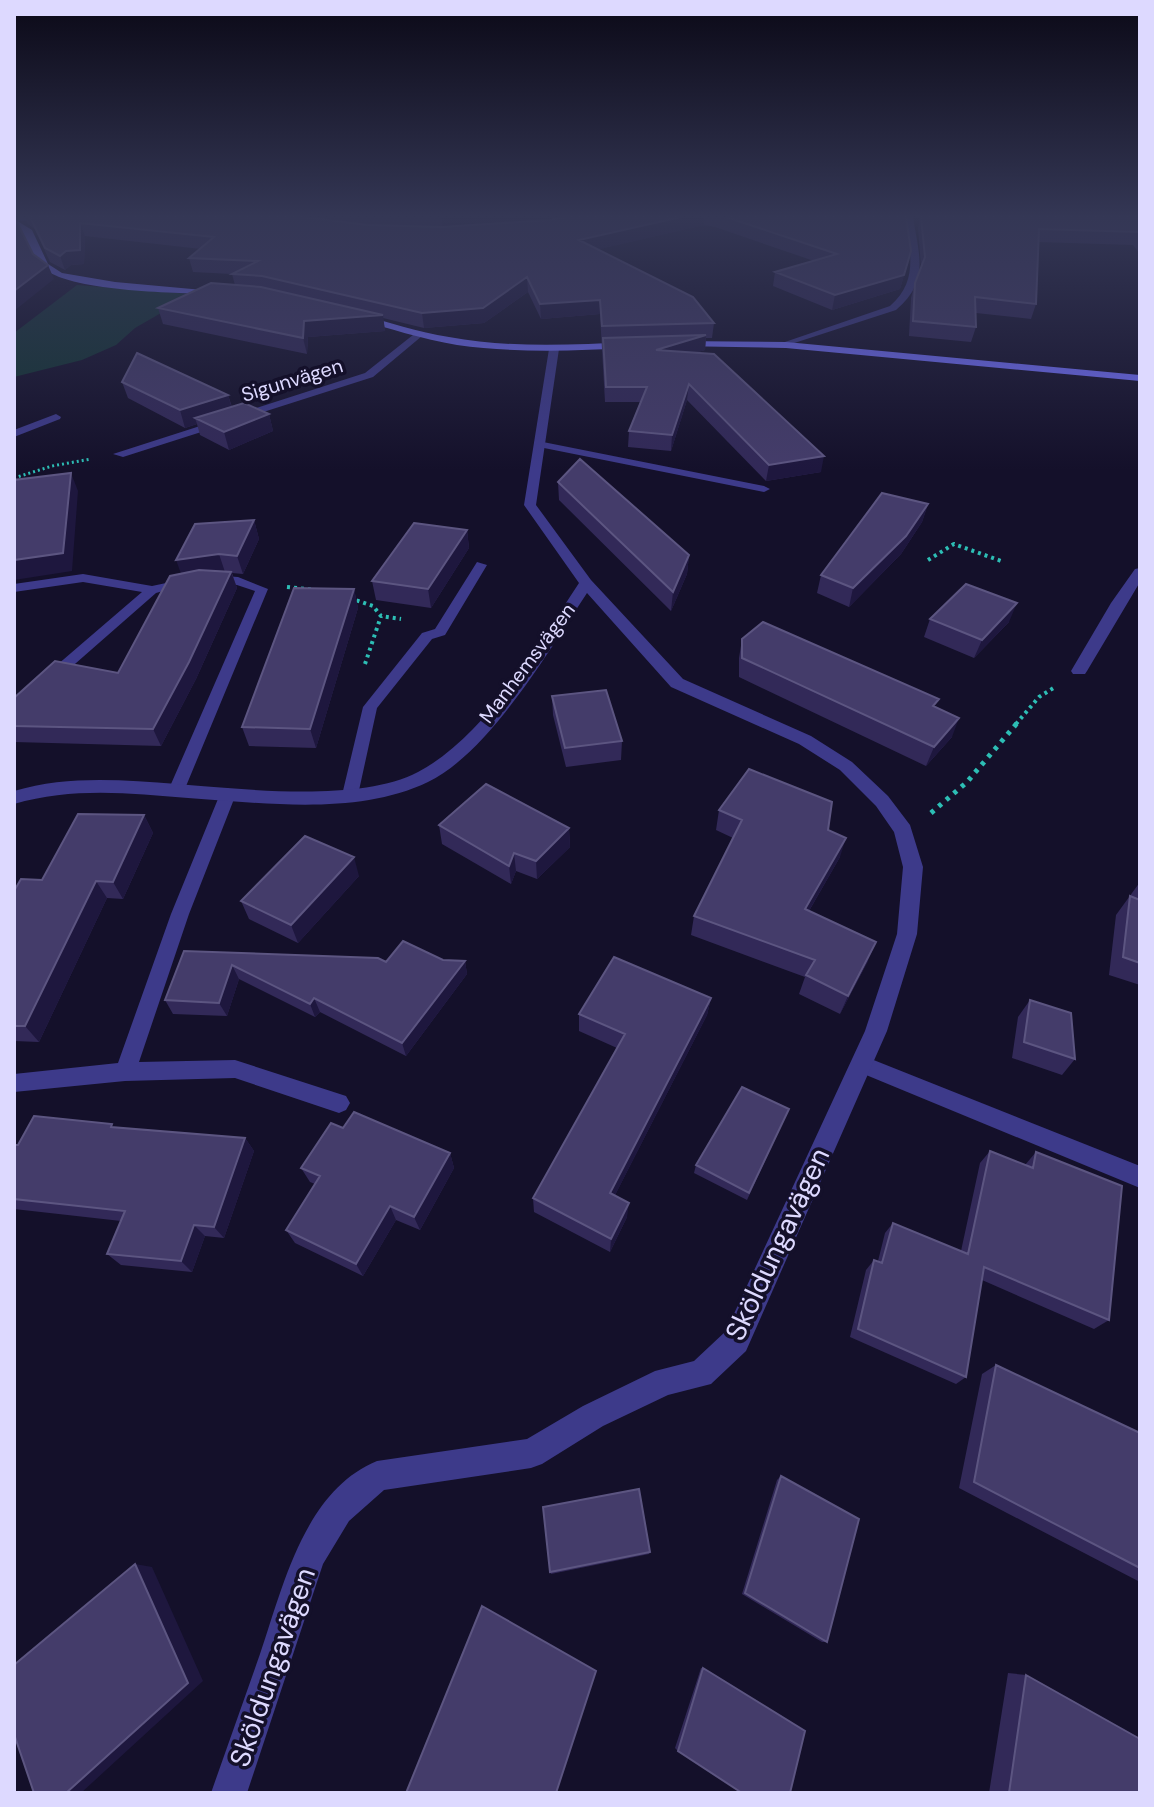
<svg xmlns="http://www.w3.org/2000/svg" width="1154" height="1807" font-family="'DM Sans',sans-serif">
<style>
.green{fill:#133433}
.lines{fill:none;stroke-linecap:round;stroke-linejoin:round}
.path-far2{stroke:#2dbeb5;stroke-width:3;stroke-dasharray:2 3;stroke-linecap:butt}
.path-far1{stroke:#2dbeb5;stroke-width:4;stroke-dasharray:3 4;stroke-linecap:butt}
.path{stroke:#2dbeb5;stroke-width:5;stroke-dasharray:4 6;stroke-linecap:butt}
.lane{fill:#3d3a8a;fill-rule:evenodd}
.street{fill:#3d3a8a;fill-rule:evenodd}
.secondary{fill:#7370ff;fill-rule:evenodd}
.wall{fill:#322958}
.shaded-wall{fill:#1e173e}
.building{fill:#443c6a;stroke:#5c5581;stroke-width:2}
.labels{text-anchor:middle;stroke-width:7;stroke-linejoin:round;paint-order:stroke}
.far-street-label{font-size:20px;fill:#ddd9ff;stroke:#14102a}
.near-street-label{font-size:28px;fill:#ddd9ff;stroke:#14102a}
</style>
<rect width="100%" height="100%" fill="#14102a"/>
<!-- green -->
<path class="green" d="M77,285L216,296L161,313L135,328L116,345L82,360L14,377V333Z"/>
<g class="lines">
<!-- path-far2 -->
<path class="path-far2" d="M14,478L52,466L91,459"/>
<!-- path-far1 -->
<path class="path-far1" d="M928,560L954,544L1004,562
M287,587L316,590
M350,598L373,606L381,616L401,619
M365,664L381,616
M1016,724L1039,697L1055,687"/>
<!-- path -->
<path class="path" d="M931,813L967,782L1018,722"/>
<!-- lane -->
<path class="lane" d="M56,414L61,417L60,419L14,437V430Z
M538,441L764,486L770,489L764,492L534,446V442Z
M477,562L487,565L445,635L432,639L377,708L358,795L350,801L344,799L342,795L363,707L422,633L435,629Z
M83,574L152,586L185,579L191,583L156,593L19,713L14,715V702L142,592L83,582L14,592V584Z
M210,575L238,577L268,589L184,791L176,797L168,791L255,591L237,585L205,582V576Z
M228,788L236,794L189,914L139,1062L235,1060L346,1096L350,1103L346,1110L339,1113L235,1078L125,1081L14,1092V1074L118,1063L171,914L220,794Z
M861,1055L1140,1166V1188L854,1070L851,1064L854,1058Z"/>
<!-- street -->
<path class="street" d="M14,217H55L58,219L14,221Z
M905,217H913C919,256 930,281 896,310L782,347V343L890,306C919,281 910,252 905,217Z
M418,331L422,336L373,377L123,457L113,454L365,373Z
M554,346L559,349L536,505L591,580L683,679L811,736L852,762L888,796L910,825L923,867L917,934L887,1031L746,1351L711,1384L668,1395L603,1426L542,1464L531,1468L384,1490L349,1521L323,1564L247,1793H211C227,1747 244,1700 260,1654C283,1587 304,1491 377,1461L527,1439L583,1406L655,1371L694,1361L726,1331L865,1031L897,934L903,867L894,832L876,806L840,770L799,744L671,687L587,593C550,649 490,752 428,782C357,816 265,803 188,798C129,793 72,787 14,804V791C68,775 122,780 177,784C243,789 359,803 418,772C485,737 538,645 579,583L524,505L549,349Z
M1140,568V582L1087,671L1085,674H1073L1071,671L1111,603L1135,569Z"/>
<!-- secondary -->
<path class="secondary" d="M14,219L32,230L48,264L62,273L115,282L225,292L220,295C179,292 76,293 44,269C30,258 31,238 14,225Z
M358,314C388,322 418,332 449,337C509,348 570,345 630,342L635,345L630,348C572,351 514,353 457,345C422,339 388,328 355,319Z
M674,341L786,342L1140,375V381L786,348L678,346L673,343Z"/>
</g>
<!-- wall -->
<path class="wall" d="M25,217H906L911,251L900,289L832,310L773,286L775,272L814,261L715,227L704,225L598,249L714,323L712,338H706L705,350L694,353L821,472L766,481L687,400L671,451L628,447L629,431L640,402H605L600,314L541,319L528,292L484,323L424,328L383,318L385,331L308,337L307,354L163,324L158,308L235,285L232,274L193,272L189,258L201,249L85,236L84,264L71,265L65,270L50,262L35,229L28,224Z
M916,217H1140V254L1133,245L1038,242L1036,304L1031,319L976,313V327L971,342L909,336L911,298L915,283L921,267L918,228L920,218H916Z
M122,382L228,395L232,407L269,414L273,431L229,450L200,435L197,424L185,428L128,398Z
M558,482L689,555L687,574L671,611L559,500Z
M928,504L922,522L901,554L849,607L817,593L821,575Z
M254,520L259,539L243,574L232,573L237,588L196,679L161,746L14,742V698L118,673L181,573Z
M467,530L469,548L431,608L376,600L372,581Z
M354,589L358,608L316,748L249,746L242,727Z
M930,619L1009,622L974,658L924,637Z
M742,639L936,708L952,737L926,766L739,677V658Z
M552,696L622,741L621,760L566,767L553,715Z
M719,810L828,830L840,857L809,911L868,961L840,1014L799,994L805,977L691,935L694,916L733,838L716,830Z
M144,815L153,833L123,899L107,898L39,1042L14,1041V891L42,880Z
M439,825L569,828L570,847L537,879L516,871L511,884L442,844Z
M359,876L298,943L249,919L241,901Z
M1140,882V985L1109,975L1116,915Z
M184,951L386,962L465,961L467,974L406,1056L320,1012L315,1017L239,979L227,1016L173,1014L165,1000Z
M711,998L707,1015L615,1195L627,1217L610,1252L534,1212L533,1198L617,1048L579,1031V1014Z
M1030,1000L1075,1059L1062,1075L1012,1058L1018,1017Z
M789,1109L747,1200L694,1173L696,1165Z
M115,1127L245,1138L254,1151L224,1238L205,1236L192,1272L121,1265L107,1254L121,1221L14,1209V1145H18Z
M343,1128L450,1153L454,1168L420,1230L396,1220L363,1276L295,1243L286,1230L315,1184L310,1182L301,1168Z
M990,1151L1025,1165L1036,1152L1109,1320L1094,1329L982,1280L966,1377L956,1384L850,1337L866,1270L874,1260L878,1261L885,1233L893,1223L961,1251L980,1163Z
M996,1365L1140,1433V1582L959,1488L982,1374Z
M781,1476L827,1642H822L742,1594L777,1480Z
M650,1552L649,1554L551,1574L550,1572Z
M701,1668H703L678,1751L675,1748Z
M1008,1673L1026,1675L1140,1793H989Z"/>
<!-- shaded-wall -->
<path class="shaded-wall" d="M442,217H596L443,230Z
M681,217H704V225L579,254V240Z
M80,223L85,236L84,264L71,265L65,270L60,256Z
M911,251L900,289L832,310L835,295Z
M48,265L54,279L14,311V291Z
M527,277L528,292L484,323L424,328L422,313Z
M600,300V314L541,319L540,304Z
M383,315L385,331L308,337L307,354L303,338L304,321Z
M706,335L705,350L655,365L656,350Z
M689,384L687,400L671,451L672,435Z
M228,395L233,412L195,418L197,424L185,428L180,410Z
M269,414L273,431L229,450L224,432Z
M824,456L821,472L766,481L769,465Z
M71,473L78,491L72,571L14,580V560Z
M928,504L922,522L901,554L849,607L853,588Z
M254,520L259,539L243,574L237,556Z
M467,530L469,548L431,608L428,589Z
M219,554L225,572L183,579L176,560Z
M689,555L687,574L671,611L673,592Z
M231,572L237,588L196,679L161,746L153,729Z
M354,589L358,608L316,748L310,729Z
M1017,603L1009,622L974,658L982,640Z
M959,718L952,737L926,766L934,747Z
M144,815L153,833L123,899L113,882Z
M569,828L570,847L537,879L536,861Z
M846,838L840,857L799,928L805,909Z
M514,853L516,871L511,884L509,866Z
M354,857L359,876L298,943L291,925Z
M96,881L107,898L39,1042L25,1026Z
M876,942L868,961L840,1014L848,996Z
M465,961L467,974L406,1056L402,1043Z
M232,965L239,979L227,1016L219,1003Z
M314,998L320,1012L315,1017L310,1004Z
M711,998L707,1015L609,1207L610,1193Z
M245,1138L254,1151L224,1238L214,1227Z
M450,1153L454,1168L420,1230L414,1217Z
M629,1203L627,1217L610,1252L611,1239Z
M390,1206L396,1220L363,1276L356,1264Z
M194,1225L205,1236L192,1272L181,1261Z
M135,1564L152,1567L203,1681L81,1793H66Z"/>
<!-- building -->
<path class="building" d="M30,217H304L367,225L442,227L550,220L566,217H681L579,240L693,297L714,323L602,326L600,300L540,304L527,277L483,308L422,313L262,276L232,274L258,261L189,258L214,237L80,223V250L66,251L60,256L45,248Z
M726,217H906L911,251L904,275L835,295L775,272L837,254Z
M921,217H1140V233L1139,232L1039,229L1036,304L975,297L976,327L913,321L915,283L925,257Z
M14,219L17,222L33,254L48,265L14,291Z
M211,283L261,287L383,315L304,321L303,338L158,308Z
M706,335L656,350L714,354L824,456L769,465L689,384L672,435L629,431L647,387H606L603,338Z
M137,353L228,395L180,410L122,382Z
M244,403L269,414L224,432L195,418Z
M580,459L689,555L673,592L558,482Z
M71,473L63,553L14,560V480Z
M882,493L928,504L906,536L853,588L821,575Z
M254,520L237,556L219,554L176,560L195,524Z
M414,523L467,530L428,589L372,581Z
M199,570L231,572L189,662L153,729L14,726V698L55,661L118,673L170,576Z
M966,584L1017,603L982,640L930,619Z
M294,588L354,589L310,729L242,727Z
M763,622L939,699L933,706L959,718L934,747L742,658V639Z
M606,690L622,741L565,748L552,696Z
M749,769L832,802L828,830L846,838L805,909L876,942L848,996L806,975L815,960L694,916L742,820L719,810Z
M486,784L569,828L536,861L514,853L509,866L439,825Z
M78,814L144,815L113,882L96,881L25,1026H14V891L21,879L42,880Z
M305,836L354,857L291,925L241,901Z
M1130,896L1140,900V963L1123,957Z
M403,941L443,960L465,961L402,1043L314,998L310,1004L232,965L219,1003L165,1000L184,951L378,958L386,962Z
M614,957L711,998L610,1193L629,1203L611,1239L533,1198L625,1034L579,1014Z
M1030,1000L1071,1013L1075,1059L1024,1042Z
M742,1087L789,1109L749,1193L696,1165Z
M354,1112L450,1153L414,1217L390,1206L356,1264L286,1230L320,1176L301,1168L331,1123L343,1128Z
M34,1116L112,1124L111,1127L245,1138L214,1227L194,1225L181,1261L107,1254L125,1211L14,1199V1145H18Z
M990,1151L1033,1168L1036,1152L1122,1186L1109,1320L984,1267L966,1377L858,1329L874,1260L882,1263L893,1223L968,1254Z
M996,1365L1140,1433V1568L974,1482Z
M781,1476L859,1519L827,1642L745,1593Z
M639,1489L650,1552L550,1572L543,1507Z
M135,1564L188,1683L66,1793H34L14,1734V1665Z
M482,1606L596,1671L556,1793H406Z
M703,1668L805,1731L790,1793H742L678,1751Z
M1026,1675L1140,1739V1793H1009Z"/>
<!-- sky -->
<linearGradient id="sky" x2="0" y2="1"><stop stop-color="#0b0917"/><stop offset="0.46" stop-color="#343755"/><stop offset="1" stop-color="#343755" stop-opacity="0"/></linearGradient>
<rect width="1154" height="470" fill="url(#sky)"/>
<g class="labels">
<!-- far-street labels -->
<g class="far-street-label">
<text transform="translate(292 380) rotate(-17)" y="7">Sigunvägen</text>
<text transform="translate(527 663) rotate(-53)" y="7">Manhemsvägen</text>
</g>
<!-- near-street labels -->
<g class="near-street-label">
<text transform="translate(777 1244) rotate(-65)" y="10">Sköldungavägen</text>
<text transform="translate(272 1667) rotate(-71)" y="10">Sköldungavägen</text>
</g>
</g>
<!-- border -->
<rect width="1154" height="1807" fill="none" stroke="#ddd9ff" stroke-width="32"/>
</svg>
